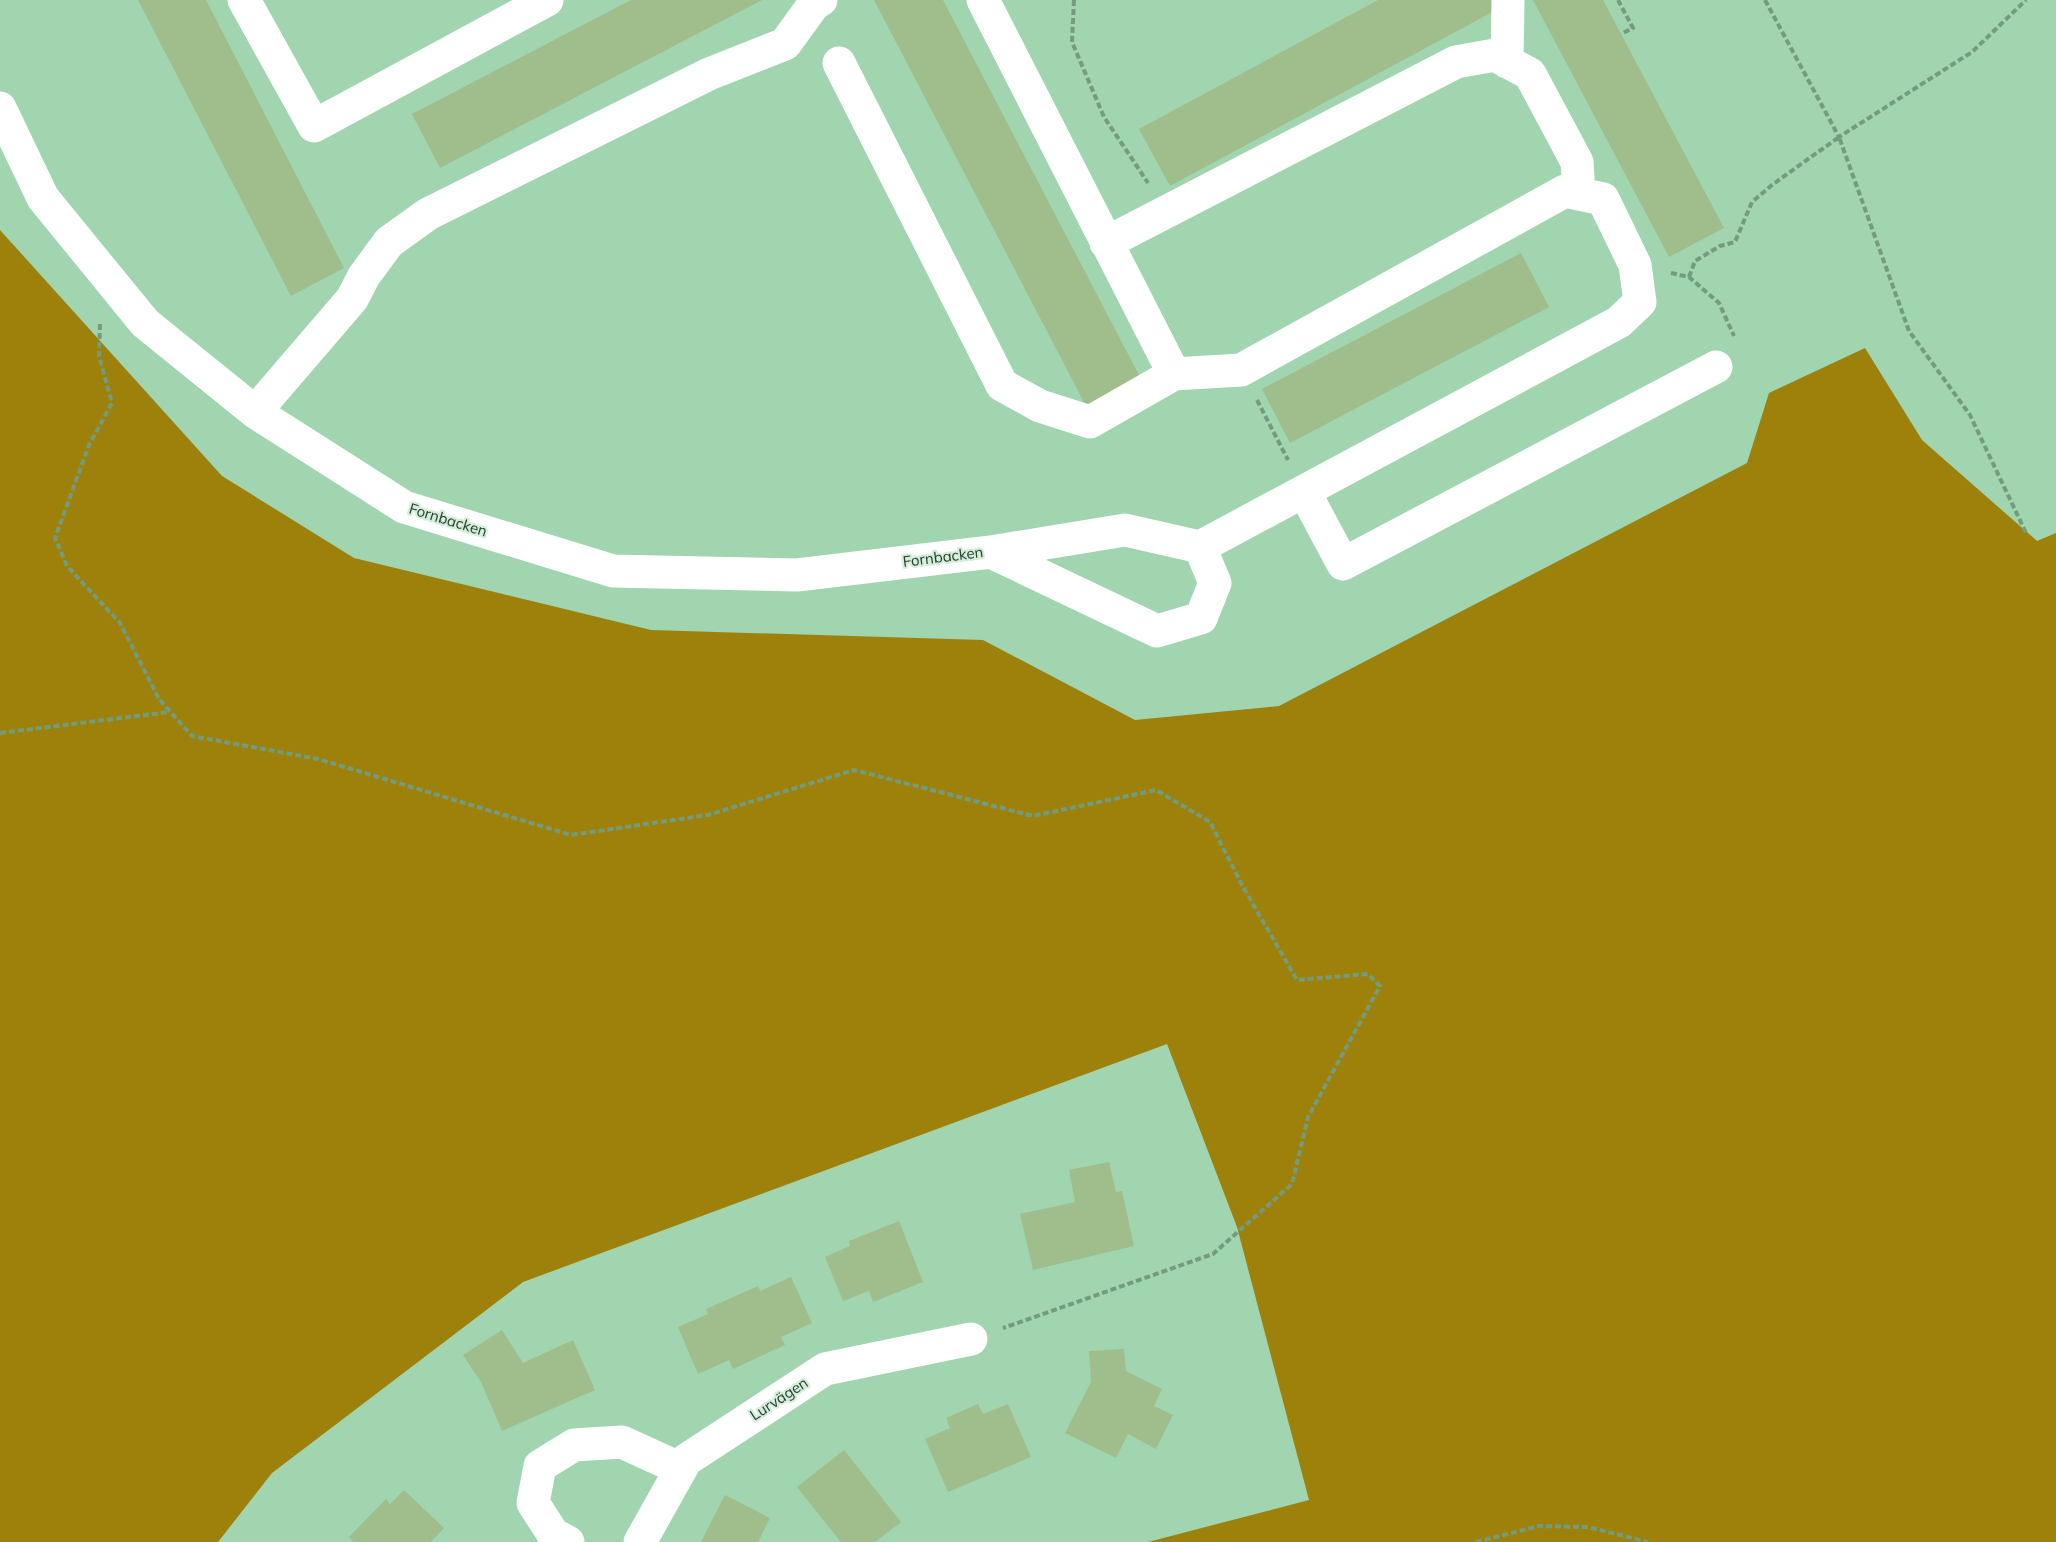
<svg xmlns="http://www.w3.org/2000/svg" width="2056" height="1542" font-family="Mulish,sans-serif">
<style>
.forest{fill:#9d810b}
.building{fill:#a0bd8c}
.lines{fill:none;stroke-linecap:round;stroke-linejoin:round}
.path{stroke:#739c7f;stroke-width:4;stroke-dasharray:6 3;stroke-linecap:butt}
.minor{stroke:#fff;stroke-width:33}
.labels{text-anchor:middle;stroke-width:4.5;stroke-linejoin:round;paint-order:stroke}
.street-label{font-size:15px;fill:#273c2d;stroke:#d4eedb}
</style>
<rect width="100%" height="100%" fill="#a0d5af"/>
<!-- forest -->
<path class="forest" d="M0,230L222,476L354,558L651,630L983,640L1135,720L1279,706L1747,463L1769,393L1865,348L1922,440L2037,541L2056,533V1542H1148L1309,1500L1237,1227L1167,1044L523,1282L272,1473L218,1542H0Z"/>
<!-- building -->
<path class="building" d="M138,0H206L344,268L291,296Z
M631,0H762L440,168L412,114Z
M874,0H943L1140,377L1086,406Z
M1378,0H1490L1496,10L1170,186L1139,129Z
M1533,0H1603L1724,228L1669,257Z
M1521,253L1549,307L1290,443L1262,389Z
M1109,1162L1116,1192L1122,1191L1134,1246L1033,1270L1020,1214L1075,1202L1069,1170Z
M899,1221L923,1282L873,1302L869,1291L843,1301L825,1257L850,1246L849,1241Z
M791,1277L812,1323L781,1337L785,1345L733,1369L729,1360L698,1374L678,1327L708,1314L706,1309L758,1286L760,1291Z
M502,1330L523,1363L573,1340L595,1390L502,1431L481,1382L463,1355Z
M1124,1349L1126,1371L1162,1389L1154,1406L1173,1415L1156,1449L1128,1434L1116,1458L1065,1433L1091,1382L1089,1351Z
M978,1404L983,1414L1008,1404L1031,1457L948,1492L925,1439L950,1428L946,1418Z
M844,1450L901,1522L875,1542H841L797,1487Z
M404,1490L444,1528L431,1542H354L349,1537L386,1499L390,1504Z
M725,1495L770,1518L758,1542H701Z"/>
<g class="lines">
<!-- path -->
<path class="path" d="M1074,0L1072,42L1104,117L1148,183
M1618,0L1633,28L1621,34
M1765,0L1839,137L1972,52L2026,0
M1671,273L1689,277L1719,303L1734,336
M1689,277L1695,261L1720,246L1735,242L1752,202L1772,185L1839,137L1909,331L1970,415L2026,533
M100,324L99,356L112,403L89,445L55,538L67,566L120,623L159,699L192,736L318,759L571,835L708,815L854,770L1033,816L1156,790L1210,822L1242,885L1297,980L1368,974L1380,986L1308,1117L1292,1184L1213,1254L1003,1328
M1257,400L1288,460
M0,733L169,712
M1476,1542L1539,1526L1588,1527L1648,1542"/>
<!-- minor -->
<path class="minor" d="M244,0L314,126L547,0
M983,0L1174,374
M1507,62L1508,0
M839,63L1002,385L1040,406L1090,422L1174,374L1241,370L1565,191L1603,199L1635,265L1640,302L1619,322L1200,547
M0,108L43,198L145,323L255,412L404,507L613,571L797,575L991,552L1125,530L1200,547L1215,583L1201,618L1157,631L991,552
M1106,243L1456,62L1495,55L1530,74L1577,162L1579,194
M255,412L352,299L364,276L389,242L428,214L709,74L785,44L814,4L821,0
M1305,493L1343,564L1716,367
M568,1542L553,1534L533,1503L540,1466L574,1445L622,1442L681,1469
M640,1542L686,1460L825,1369L971,1339"/>
</g>
<g class="labels">
<!-- street labels -->
<g class="street-label">
<text transform="translate(448 520) rotate(17)" y="5">Fornbacken</text>
<text transform="translate(943 557) rotate(-7)" y="5">Fornbacken</text>
<text transform="translate(779 1399) rotate(-33)" y="5">Lurvägen</text>
</g>
</g>
</svg>
